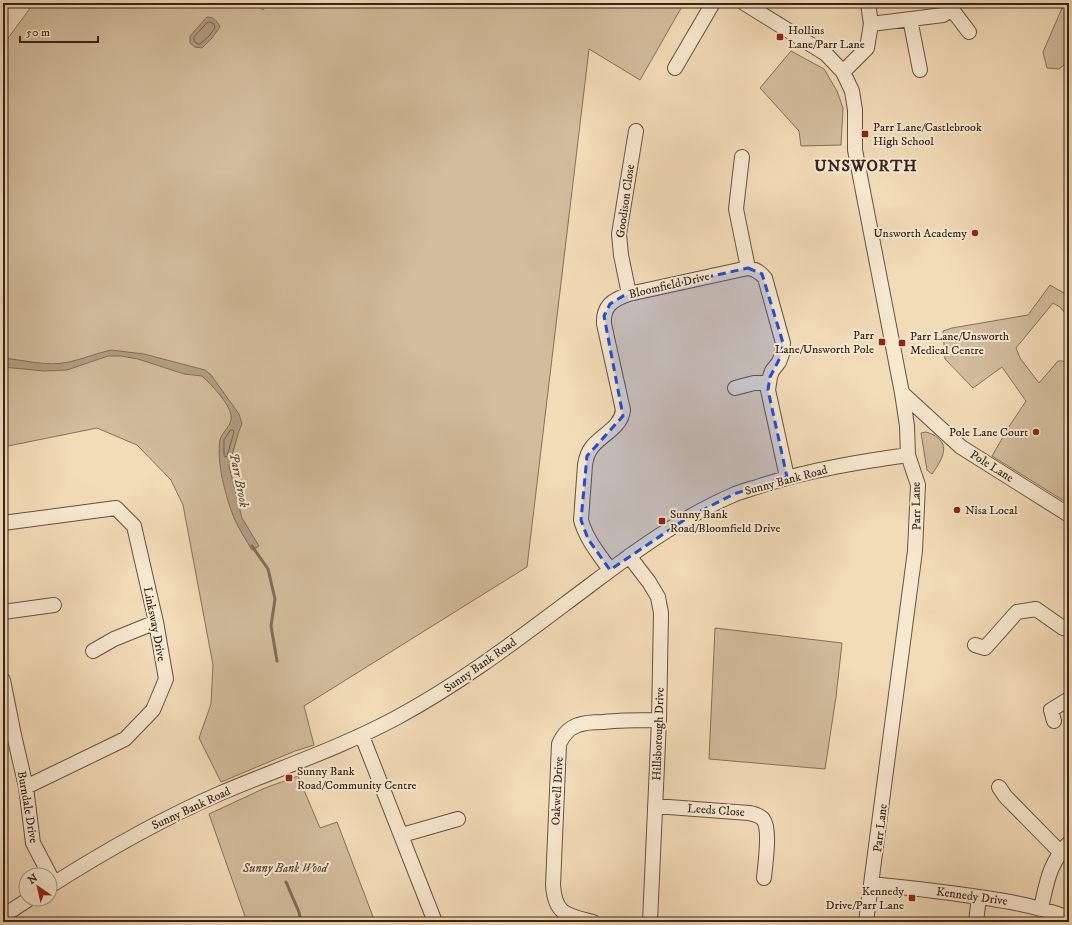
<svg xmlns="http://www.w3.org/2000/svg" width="1072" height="925" font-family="'IM FELL DW Pica',serif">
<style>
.green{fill:#d2bc9c;stroke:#84705c}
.water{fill:#b29d82;stroke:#806d59}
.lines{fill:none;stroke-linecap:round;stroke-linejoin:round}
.shore{stroke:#74604e;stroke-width:1}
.stream{stroke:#806d59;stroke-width:3}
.minor-casing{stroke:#655242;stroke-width:16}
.minor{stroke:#f7e8d0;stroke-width:14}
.marked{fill:#1d4ed8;fill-opacity:0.2;stroke:#1d4ed8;stroke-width:3;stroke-dasharray:8 5;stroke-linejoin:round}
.poi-dot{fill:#8f2418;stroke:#f7e8d0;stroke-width:1.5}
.labels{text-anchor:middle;stroke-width:4;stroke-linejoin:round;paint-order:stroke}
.poi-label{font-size:12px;fill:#36241b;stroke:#f7e8d0;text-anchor:start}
.street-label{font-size:12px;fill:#36241b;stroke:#f7e8d0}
.park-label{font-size:12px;font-style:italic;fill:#5d4a3b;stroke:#f7e8d0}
.water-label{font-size:13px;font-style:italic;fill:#614e3f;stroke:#f7e8d0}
.district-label{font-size:16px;font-weight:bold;letter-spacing:1px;fill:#36241b;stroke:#f7e8d0}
</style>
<rect width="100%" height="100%" fill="#f2dbb7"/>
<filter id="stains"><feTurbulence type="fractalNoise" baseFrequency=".005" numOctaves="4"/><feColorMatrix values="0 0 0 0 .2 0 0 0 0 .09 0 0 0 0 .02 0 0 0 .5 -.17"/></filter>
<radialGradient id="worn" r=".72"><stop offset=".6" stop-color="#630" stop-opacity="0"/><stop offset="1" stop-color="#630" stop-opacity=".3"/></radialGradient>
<!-- green -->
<path class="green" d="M34,3H254L263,10L267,3H395L400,6L403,3H684L640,80L589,49L527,567L304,706L314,745L295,751L221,782L199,738L211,704L213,665L183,505L171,480L137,445L97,428L3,447V45Z
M1062,3H1069V61L1059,69L1047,68L1043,52L1062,8Z
M791,51L824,69L837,91L843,108L841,145L801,146L799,131L760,88Z
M1050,285L1069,296V318L1060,307L1053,303L1016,348L1020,358L1039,383L1058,361H1063L1069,365V504L992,456L1010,425L1026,401L1002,367L973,388L945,359L943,331L952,328L1028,315Z
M926,432C952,440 945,456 932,474L927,470L921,433Z
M715,628L842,643L836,697L825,769L709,759Z
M298,776L320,828L337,822L375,922H247L209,814L265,788Z"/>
<!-- water -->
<path class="water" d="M207,17C214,17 217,21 220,27L212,38L202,48L195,47L190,43V36Z
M111,350L144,354L205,370L211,375L239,414L242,424L239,431L229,466L242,518L259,546L252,550C246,540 239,529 234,518C226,498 216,461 220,440C222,431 233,426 231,415C229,403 211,384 202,376L184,374L138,359L121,356H108L67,370L44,371L3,367V358C25,360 47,367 69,362C83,359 97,353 111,350Z"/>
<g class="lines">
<!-- shore -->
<path class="shore" d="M208,22H210L214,24L215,28L209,36L200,44C196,44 193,41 194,37Z
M231,430H233L234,432L227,456L225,457L224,455V440Z"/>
<!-- stream -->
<path class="stream" d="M252,546L268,569L275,599L271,626L277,661
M286,882L299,912L301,922"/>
<defs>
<path id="minor" d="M744,3L826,54L843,72L852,91L855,110V150L902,393L907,426L908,455L918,485L915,551L866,922
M947,3L969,32
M910,19L920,70
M871,24L943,15L952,9
M675,68L713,3
M843,72L867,48L871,24L868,3
M742,157L736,209L748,268
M629,294L621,255L619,234L636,131
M735,388L754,383H769
M902,393L961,447L1069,515
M3,523L116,508L134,526L156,622L166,679L153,710L125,739L26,787
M629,556L649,582L658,597L661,613L659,720L650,922
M610,570C599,554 586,539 581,520L585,465C586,458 588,452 592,447C602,434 621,428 623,410L604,324C603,306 612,300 629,294L748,268C755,269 761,273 765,278L783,343L782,354L779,362L772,371L770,377L768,390L787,477
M3,612L54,605
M975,645L985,648L1017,612L1036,609L1063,628L1069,629
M93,651L114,639L156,622
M3,680L14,735L26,787L33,843L54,883
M1054,721L1051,710L1069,699
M362,736L435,922
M999,787L1005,796L1060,852
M655,806L749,813C755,814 759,815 763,819C771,829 765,865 764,878
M402,835L458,819
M872,884C901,887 929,890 958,894C995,899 1033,904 1069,918
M50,886C105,851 161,819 221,793C280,768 340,748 396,718C465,681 526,633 589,586C634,552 680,518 733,495C742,491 751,489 760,486C809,470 858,462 908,455
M1041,908C1047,882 1049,863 1069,843
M3,916L29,899
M593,922C567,915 555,915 553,885L559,744C563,735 569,728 578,725C586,722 595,722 603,722C622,720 640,720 659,720
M976,922L979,897"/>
</defs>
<!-- minor casing -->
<use href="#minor" class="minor-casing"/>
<!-- minor -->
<use href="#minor" class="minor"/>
</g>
<!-- marked area -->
<path class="marked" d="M748,268L762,274L783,343L782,354L770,377L768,390L787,477L734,494L687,518L610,570L588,539L581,520L587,456L623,416L604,316L610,304L623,296Z"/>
<!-- markers -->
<g class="poi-dot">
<rect x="776" y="33" width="8" height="8" rx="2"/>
<rect x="861" y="130" width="8" height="8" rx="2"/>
<circle cx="975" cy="233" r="4"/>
<rect x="878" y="338" width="8" height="8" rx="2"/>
<rect x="898" y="339" width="8" height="8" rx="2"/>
<circle cx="1036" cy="432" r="4"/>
<circle cx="957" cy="510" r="4"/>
<rect x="658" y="517" width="8" height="8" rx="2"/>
<rect x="285" y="774" width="8" height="8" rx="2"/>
<rect x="908" y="894" width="8" height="8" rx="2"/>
</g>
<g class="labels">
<!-- poi labels -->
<g class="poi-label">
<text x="788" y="34">Hollins<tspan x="788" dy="14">Lane/Parr Lane</tspan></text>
<text x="873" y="131">Parr Lane/Castlebrook<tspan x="873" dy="14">High School</tspan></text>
<text x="967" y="237" text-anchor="end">Unsworth Academy</text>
<text x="874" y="339" text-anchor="end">Parr<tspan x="874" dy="14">Lane/Unsworth Pole</tspan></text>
<text x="910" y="340">Parr Lane/Unsworth<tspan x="910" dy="14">Medical Centre</tspan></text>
<text x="1028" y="436" text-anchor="end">Pole Lane Court</text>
<text x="965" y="514">Nisa Local</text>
<text x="670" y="518">Sunny Bank<tspan x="670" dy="14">Road/Bloomfield Drive</tspan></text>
<text x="297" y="775">Sunny Bank<tspan x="297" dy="14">Road/Community Centre</tspan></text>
<text x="904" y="895" text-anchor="end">Kennedy<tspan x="904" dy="14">Drive/Parr Lane</tspan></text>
</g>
<!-- street labels -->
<g class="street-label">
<text transform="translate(625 201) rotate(-82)" y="4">Goodison Close</text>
<text transform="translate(669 285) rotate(-13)" y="4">Bloomfield Drive</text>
<text transform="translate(992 466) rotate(32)" y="4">Pole Lane</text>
<text transform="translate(786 480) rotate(-15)" y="4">Sunny Bank Road</text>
<text transform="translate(916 506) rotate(-91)" y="4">Parr Lane</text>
<text transform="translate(155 624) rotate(79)" y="4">Linksway Drive</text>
<text transform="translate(480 665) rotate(-35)" y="4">Sunny Bank Road</text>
<text transform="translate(658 734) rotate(-88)" y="4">Hillsborough Drive</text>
<text transform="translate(557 791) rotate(-87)" y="4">Oakwell Drive</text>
<text transform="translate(28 807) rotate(80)" y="4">Burndale Drive</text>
<text transform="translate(191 808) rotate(-25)" y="4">Sunny Bank Road</text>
<text transform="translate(716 810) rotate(4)" y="4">Leeds Close</text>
<text transform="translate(880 828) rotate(-83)" y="4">Parr Lane</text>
<text transform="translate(972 896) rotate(8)" y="4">Kennedy Drive</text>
</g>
<!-- park labels -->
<g class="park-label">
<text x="285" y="872">Sunny Bank Wood</text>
</g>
<!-- water labels -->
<g class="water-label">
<text transform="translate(240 480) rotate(79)" y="5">Parr Brook</text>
</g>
<!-- district labels -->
<g class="district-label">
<text x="866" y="171">UNSWORTH</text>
</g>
</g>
<!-- margin -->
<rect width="1072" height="925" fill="none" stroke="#f2dbb7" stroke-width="16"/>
<rect x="4" y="4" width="1064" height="917" fill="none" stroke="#36241b" stroke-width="2"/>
<rect x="8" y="8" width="1056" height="909" fill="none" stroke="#36241b"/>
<!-- north arrow -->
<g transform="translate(38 887) rotate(326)"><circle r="19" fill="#f7e8d0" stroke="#aa9a88"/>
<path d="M0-3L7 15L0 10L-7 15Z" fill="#8f2418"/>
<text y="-6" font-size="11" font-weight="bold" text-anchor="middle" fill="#36241b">N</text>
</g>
<!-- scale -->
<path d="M20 36v6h78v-6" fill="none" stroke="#36241b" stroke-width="2"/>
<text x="26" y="36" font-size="12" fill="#36241b" stroke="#f7e8d0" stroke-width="3" paint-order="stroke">50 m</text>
<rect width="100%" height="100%" filter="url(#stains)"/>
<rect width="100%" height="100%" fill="url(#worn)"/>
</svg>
